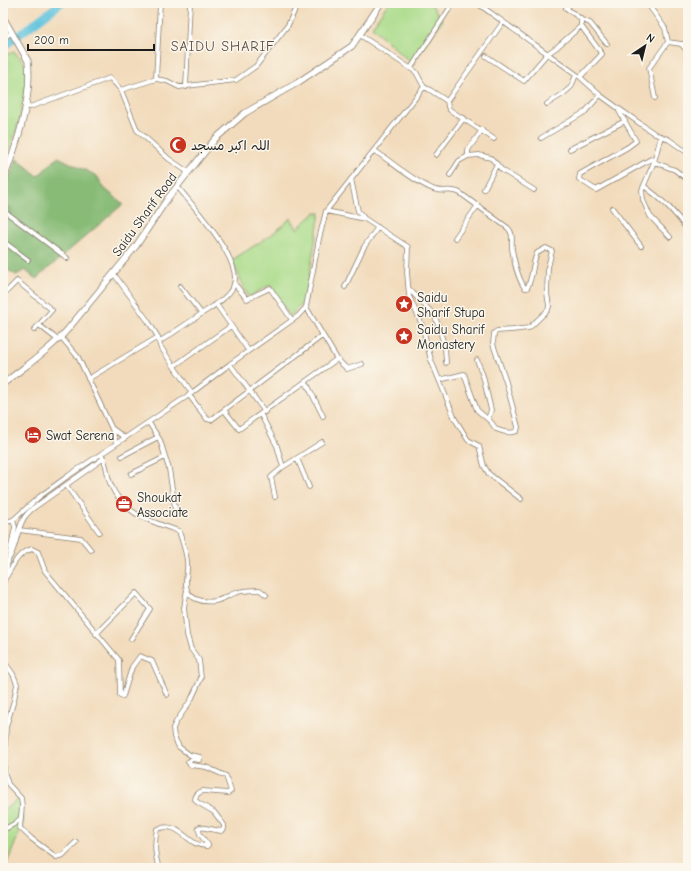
<svg xmlns="http://www.w3.org/2000/svg" width="691" height="871" font-family="'Comic Neue','Playpen Sans Arabic',sans-serif">
<style>
.green{fill:#aadb8a;stroke:#637c53}
.forest{fill:#87bb76;stroke:#526c49}
.lines{fill:none;stroke-linecap:round;stroke-linejoin:round}
.river{stroke:#5fc2dd;stroke-width:8}
.minor-casing{stroke:#877c6c;stroke-width:5.5}
.major-casing{stroke:#877c6c;stroke-width:7}
.minor{stroke:#fff;stroke-width:4}
.major{stroke:#fff;stroke-width:5.5}
.labels{text-anchor:middle;stroke-width:3;stroke-linejoin:round;paint-order:stroke}
.poi-label{font-size:13px;fill:#1c1c1c;stroke:#fbf7ec;text-anchor:start}
.street-label{font-size:13px;fill:#1c1c1c;stroke:#fbf7ec}
.neighbourhood-label{font-size:14px;letter-spacing:1px;fill:#5a4943;stroke:#fbf7ec}
</style>
<rect width="100%" height="100%" fill="#fbf7ec"/>
<filter id="ink" filterUnits="userSpaceOnUse"><feTurbulence type="fractalNoise" baseFrequency=".025" numOctaves="2"/><feDisplacementMap in="SourceGraphic" scale="8" xChannelSelector="R" yChannelSelector="G"/><feConvolveMatrix kernelMatrix="1 2 1 2 8 2 1 2 1" color-interpolation-filters="sRGB"/></filter>
<filter id="wash" filterUnits="userSpaceOnUse"><feTurbulence type="fractalNoise" baseFrequency=".012" numOctaves="4" result="noise"/><feDisplacementMap in="SourceGraphic" scale="16" xChannelSelector="R" yChannelSelector="G"/><feGaussianBlur stdDeviation="0.9" result="paint"/><feColorMatrix in="noise" values="0 0 0 0 0 0 0 0 0 0 0 0 0 0 0 0 0 1.4 0 .05"/><feComposite in="paint" operator="in"/></filter>
<g filter="url(#wash)">
<rect width="100%" height="100%" fill="#f2dbbc"/>
<!-- green -->
<path class="green" d="M388,3H430L443,20L411,63L372,27Z
M14,51L29,69L19,122L3,169V57Z
M316,212L320,213L305,301L290,316L270,285L248,297L232,260L271,235L291,218L297,229Z
M21,798L23,824L5,868H3V810Z"/>
<!-- forest -->
<path class="forest" d="M58,157L97,176L104,188L123,204L36,279L25,270L16,275L3,267V204L13,211L3,201V192L17,159L38,176Z"/>
<g class="lines">
<!-- river -->
<path class="river" d="M3,47L61,3"/>
</g>
</g>
<g filter="url(#ink)">
<g class="lines">
<defs>
<path id="minor" d="M477,3L580,77L600,95L618,108L655,134L668,139L688,153
M572,3L566,8L581,19V26L602,54L580,77
M647,3L665,28L668,42L649,68L655,98
M582,20L590,23L607,44
M360,35L416,72L424,87
M3,39L12,32
M668,42L688,45
M682,45L688,52
M486,56L524,81L547,54L557,47L581,26
M411,68L453,3
M156,79L160,3
M186,87L190,3
M424,87L430,90L447,101
M121,90L156,79L167,81L179,87L236,80L256,66L288,25L298,3
M547,104L563,94L571,87L576,75
M25,106L30,107L110,78L121,90L137,130L169,159L188,172
M619,111L636,141L628,147L580,174L579,179L596,190L651,159L654,162L675,170L688,180
M661,136L654,162L642,190L643,200L650,216L670,237
M541,138L585,112L600,95
M494,139L450,110L448,107L447,101L503,22
M570,149L625,121
M375,151C393,163 413,181 433,189C442,193 451,188 460,193L508,228C514,234 511,240 512,249C514,260 517,278 525,288H527C533,278 532,264 537,253L546,248L552,251L548,267L547,293L549,306L548,310L529,328L512,330L497,331L494,333L493,344L506,382L518,427L517,431C511,434 503,432 496,429L491,422L477,410L464,374L439,380
M436,155L464,118
M468,156V150L482,130
M450,175L459,161L468,156L479,155L491,158L502,170L534,190
M351,179L358,211L364,218
M644,186C662,199 676,212 688,231
M484,189L497,164
M612,208L641,246
M3,210L67,258
M326,211L365,219L408,247L407,272L409,296L422,325L431,360L455,419L468,440L479,446L484,466L489,474L521,499
M455,238L478,205
M3,241L28,260
M114,274L148,321L158,337L160,346L192,393
M234,283L247,299L270,288L292,320
M180,286L201,313
M345,287L364,247L378,227
M409,289L435,316L445,347L446,363
M3,295L17,281L52,310L34,330
M216,304L248,350
M306,307L337,359L347,369L362,364
M39,325L58,340
M61,337L78,357L112,429L116,443
M159,342C173,333 186,324 200,315C211,307 226,300 233,287C246,263 192,205 177,186
M477,360L483,376L491,410L488,419
M230,364L265,412
M174,366L231,326
M88,379L158,337
M306,382L323,416
M189,395L207,419L211,420L322,336
M224,410L239,429L337,359
M261,415L277,446L283,467
M149,423L160,440L169,469L176,514
M113,429L125,438
M101,454C108,465 106,473 110,483C122,514 150,521 179,531C182,541 186,551 187,561C188,569 186,575 186,583C185,599 203,603 215,601C222,600 229,595 235,593C243,590 252,590 260,590L266,595
M122,456L158,437
M297,458L309,487
M131,474L165,457
M66,485L99,532
M275,497L271,477L283,467L322,442
M3,523L13,520L39,497L68,476L189,395L230,364L298,316L306,307L319,239L326,211L424,87
M19,530L81,538L91,550
M8,560C17,547 16,531 24,518C26,515 29,512 32,509L104,458
M4,580C14,566 15,554 32,549L38,552L45,571L119,660L120,695L123,696L132,667L140,656L152,661L167,695
M3,586L15,527L13,520
M96,634L136,593L150,609L131,639
M3,660L13,674L17,684L14,700L6,727L4,771L8,784L21,798L22,806L20,828L32,839L56,857L63,855L76,842
M3,830L14,824L21,818
M159,868C154,854 154,843 157,829C181,820 187,847 207,846L208,845L200,834L198,828L200,827L221,831L224,829V825L214,812L197,802L195,799C196,794 199,792 203,791L228,793L231,791L226,776L206,767L191,765L188,762L192,759L199,760L200,757L190,755L179,747L174,737L173,728L176,722L191,700L201,678L199,660L191,649L187,635L184,608L187,589"/>
<path id="major" d="M3,17L28,61C33,98 16,147 3,181
M3,384C25,366 49,351 68,329L136,246L168,198L215,139L245,113L297,83L352,46L381,3"/>
</defs>
<!-- minor casing -->
<use href="#minor" class="minor-casing"/>
<!-- major casing -->
<use href="#major" class="major-casing"/>
<!-- minor -->
<use href="#minor" class="minor"/>
<!-- major -->
<use href="#major" class="major"/>
</g>
</g>
<!-- icons -->
<defs>
<symbol id="mosque-disc" viewBox="-11 -11 22 22"><circle r="9.5" fill="#c8321e" stroke="#fbf7ec"/><path d="M3.5-4.9A6 6 0 1 0 3.5 4.9A5 5 0 1 1 3.5-4.9Z" fill="#fff"/></symbol>
<symbol id="sight-disc" viewBox="-11 -11 22 22"><circle r="9.5" fill="#c8321e" stroke="#fbf7ec"/><path d="M0-6L1.8-2.2L6-1.7L2.9 1.2L3.7 5.4L0 3.3L-3.7 5.4L-2.9 1.2L-6-1.7L-1.8-2.2Z" fill="#fff"/></symbol>
<symbol id="hotel-disc" viewBox="-11 -11 22 22"><circle r="9.5" fill="#c8321e" stroke="#fbf7ec"/><path d="M-6-4.5h1.5V1H6V5H4.5V3h-9V5H-6ZM-4 0a1.8 1.8 0 1 1 3.6 0ZM.5 0V-2.5h3Q6-2.5 6 0Z" fill="#fff"/></symbol>
<symbol id="office-disc" viewBox="-11 -11 22 22"><circle r="9.5" fill="#c8321e" stroke="#fbf7ec"/><path d="M-6-3h4V-5.5h4V-3h4V5H-6ZM-1-4.5V-3h2v-1.5ZM-6 0V1H6V0Z" fill="#fff"/></symbol>
</defs>
<g fill-rule="evenodd">
<use href="#mosque-disc" x="168" y="135" width="20" height="20"/>
<use href="#sight-disc" x="394" y="294" width="20" height="20"/>
<use href="#sight-disc" x="394" y="326" width="20" height="20"/>
<use href="#hotel-disc" x="23" y="425" width="20" height="20"/>
<use href="#office-disc" x="114" y="494" width="20" height="20"/>
</g>
<g class="labels">
<!-- poi labels -->
<g class="poi-label">
<text x="191" y="150">اللہ اکبر مسجد</text>
<text x="417" y="302">Saidu<tspan x="417" dy="15">Sharif Stupa</tspan></text>
<text x="417" y="334">Saidu Sharif<tspan x="417" dy="15">Monastery</tspan></text>
<text x="46" y="440">Swat Serena</text>
<text x="137" y="502">Shoukat<tspan x="137" dy="15">Associate</tspan></text>
</g>
<!-- street labels -->
<g class="street-label">
<text transform="translate(144 214) rotate(-54)" y="5">Saidu Sharif Road</text>
</g>
<!-- neighbourhood labels -->
<g class="neighbourhood-label">
<text x="223" y="51">SAIDU SHARIF</text>
</g>
</g>
<!-- margin -->
<rect width="691" height="871" fill="none" stroke="#fbf7ec" stroke-width="16"/>
<!-- north arrow -->
<g transform="translate(645 46) rotate(35)" stroke="#fbf7ec" stroke-width="3" paint-order="stroke">
<path d="M0-3L7 15L0 10L-7 15Z" fill="#1c1c1c"/>
<text y="-6" font-size="11" font-weight="bold" text-anchor="middle" fill="#1c1c1c">N</text>
</g>
<!-- scale -->
<path d="M28 44v6h126v-6" fill="none" stroke="#1c1c1c" stroke-width="2"/>
<text x="34" y="44" font-size="12" fill="#1c1c1c" stroke="#fbf7ec" stroke-width="3" paint-order="stroke">200 m</text>
</svg>
